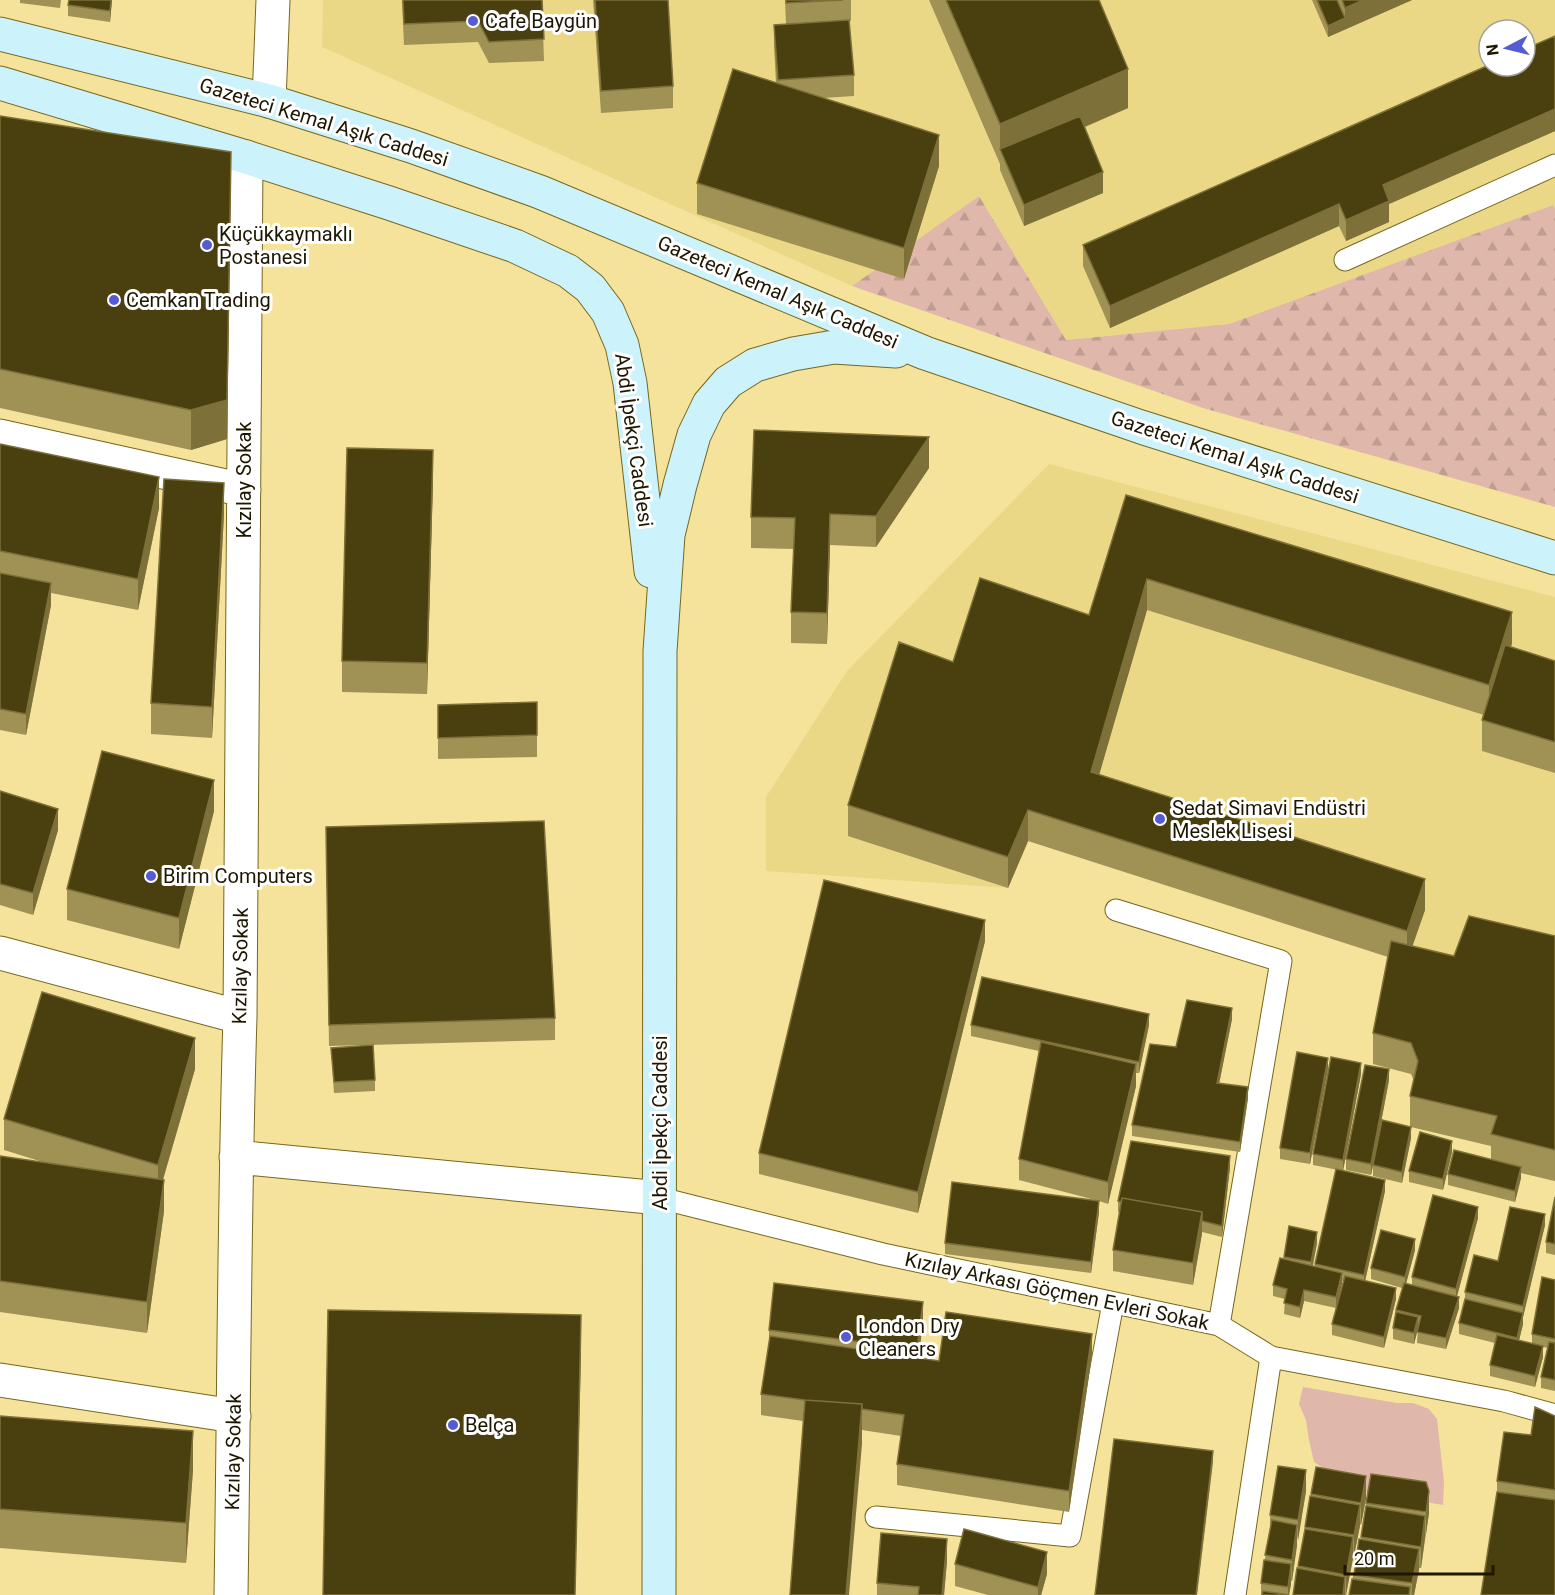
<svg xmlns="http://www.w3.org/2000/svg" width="1555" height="1595" font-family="Roboto,sans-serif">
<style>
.built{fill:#ebd887;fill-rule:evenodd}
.forest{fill:url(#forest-firs)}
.green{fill:#e0b7ab}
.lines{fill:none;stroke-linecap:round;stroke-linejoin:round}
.service-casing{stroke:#77671e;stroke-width:23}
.minor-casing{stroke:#77671e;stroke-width:35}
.secondary-casing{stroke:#77671e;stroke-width:35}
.service{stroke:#fff;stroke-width:21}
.minor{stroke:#fff;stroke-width:33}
.secondary{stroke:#ccf3fc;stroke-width:33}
.wall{fill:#a09155}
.shaded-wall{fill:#7d7039}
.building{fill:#4a3f0f;stroke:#7d7039;stroke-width:1.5}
.poi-dot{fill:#555cd3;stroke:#fff;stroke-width:2}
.labels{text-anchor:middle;stroke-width:6;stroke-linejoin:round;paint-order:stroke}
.poi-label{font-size:20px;fill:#1e1700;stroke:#fff;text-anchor:start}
.street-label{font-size:20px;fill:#1e1700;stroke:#fff}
</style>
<defs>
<pattern id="forest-firs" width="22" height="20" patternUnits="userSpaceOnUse" patternTransform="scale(1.5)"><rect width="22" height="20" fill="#e0b7ab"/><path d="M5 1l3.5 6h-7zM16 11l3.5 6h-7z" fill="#c09d91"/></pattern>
</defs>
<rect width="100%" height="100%" fill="#f5e39b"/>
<!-- built -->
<path class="built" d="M323,0H1555V208L1553,205L1229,324L1066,340L979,196L852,286L322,47ZM1489,30H1525V66H1489Z
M1049,464L1555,597V1182L1491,1165L1496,1147L1410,1127L1418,1092L1411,1074L1373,1064L1387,956L1029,841L1008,888L766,871V797L847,671Z"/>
<!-- forest -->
<path class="forest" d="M979,196L1066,340L1229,324L1553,205L1555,208V507L1203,408L852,286Z"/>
<!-- green -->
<path class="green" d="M1303,1387L1397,1403H1413L1429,1409L1437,1419L1444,1482L1443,1505L1327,1485L1326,1470L1314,1462L1309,1440L1306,1420L1299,1404Z"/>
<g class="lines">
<defs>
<path id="service" d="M1345,260L1555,165
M1116,910L1281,961L1219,1325
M660,1198L883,1254L1219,1325L1271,1357L1504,1401L1555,1415
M876,1517L1070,1536L1113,1303
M1235,1595L1271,1357"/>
<path id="minor" d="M269,101L273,0
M0,436L244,490
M0,953L240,1017
M236,1157L660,1198
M0,1380L234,1416
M231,1595C234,1402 234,1209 240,1017L246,157"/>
<path id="secondary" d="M0,34L269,101L411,146L540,192L925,353L1141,427L1555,558
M0,83L246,157L389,203L515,246L568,271L590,288L608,312L622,345L630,383L651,571
M659,1595L660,651L668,535L680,485L694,435L709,404L728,382L755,365L793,354L834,347L896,351"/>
</defs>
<!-- service casing -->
<use href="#service" class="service-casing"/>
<!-- minor casing -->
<use href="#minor" class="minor-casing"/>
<!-- secondary casing -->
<use href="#secondary" class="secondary-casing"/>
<!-- service -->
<use href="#service" class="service"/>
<!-- minor -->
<use href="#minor" class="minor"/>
<!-- secondary -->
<use href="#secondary" class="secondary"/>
</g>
<!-- wall -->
<path class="wall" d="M20,0H61L60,8L20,3Z
M112,0L110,22L68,16V5Z
M402,0H542L544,61L489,63L478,42L404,45Z
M593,0H668L673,86V108L601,113Z
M785,0H851V21H849L854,75V96L823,98L939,166L904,279L697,214V183L776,83L774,46V25L786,24Z
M929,0H1099L1128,108L1085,127L1103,193L1024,226L1000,170V164Z
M1312,0H1412L1328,37Z
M1555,36V131L1389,204V222L1346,241L1339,226L1110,328L1083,266V245Z
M0,116L231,192L227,439L191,450L0,408Z
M0,444L159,508L138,610L51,593V605L26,735L0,730Z
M929,468L876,547L830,545L827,644L791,643V612L794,549L751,548V517Z
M433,481L427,694L342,692V661Z
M1126,495L1512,643L1511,647L1555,661V773L1482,751V720L1484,715L1147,610L1099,774L1425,910L1412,946L1454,956L1555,936V1181L1521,1173V1178L1515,1202L1448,1185V1174L1491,1159V1146L1411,1127V1138L1402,1183L1373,1176V1166L1371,1175L1346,1170V1159L1389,1080L1376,1149L1410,1126V1096L1414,1081L1411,1074L1373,1064V1033L1388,957L1028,841L1008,888L848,836V805L953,662L1089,615Z
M224,514L212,738L151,734V703Z
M537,702V757L438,759V705Z
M0,791L58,830L33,915L0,905Z
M214,811L179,949L67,920V889Z
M326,827L555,1018V1040L329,1046Z
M985,941L918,1213L759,1174V1153Z
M1232,1019L1219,1084L1248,1098L1240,1152L1132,1136V1125L1176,1047Z
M971,1025H1149L1139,1073H1136V1086L1108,1204L1099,1201V1212L1091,1273L945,1254V1243L1099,1201L1019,1180V1159L1039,1051L971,1036Z
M331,1048L375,1080V1091L334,1093Z
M195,1069L163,1180L164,1211L147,1333L0,1312V1156L49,1164L4,1150V1119Z
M1328,1069L1310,1164L1280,1159V1148Z
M1361,1074L1343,1171L1313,1165V1154Z
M1452,1152L1443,1190L1409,1182V1171Z
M1230,1167L1222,1237L1202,1232L1193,1285L1113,1271V1250L1119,1212H1118V1201Z
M1385,1191L1365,1281L1396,1299L1384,1348L1332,1335V1324L1343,1281H1342L1336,1308L1304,1301L1300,1318L1284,1314L1285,1299L1273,1296V1285L1284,1259V1257L1317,1243L1313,1266H1315V1264Z
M1555,1197V1255L1546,1253V1242Z
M1478,1218L1457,1296L1459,1308L1446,1349L1417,1343L1418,1329L1414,1344L1393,1339V1328L1396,1310L1402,1288L1371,1279V1268L1415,1250L1406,1283L1412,1285V1277Z
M1545,1225L1523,1317V1324L1519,1340L1532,1344V1334L1555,1280V1391L1541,1388V1377L1548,1348L1543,1347V1357L1535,1387L1490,1376V1365L1495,1343L1459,1334V1323L1465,1299V1292L1498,1261Z
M923,1323L918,1358L939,1361L1092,1355L1069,1512L897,1485V1464L901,1436L862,1430V1444L803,1421L761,1415V1394L769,1346V1330Z
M0,1416L193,1470L186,1563L0,1548Z
M1555,1416V1595L1497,1492V1481L1531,1435Z
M1306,1491L1297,1541L1292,1581H1291L1289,1595H1261V1583L1270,1528V1515Z
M1311,1494L1366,1498L1361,1525L1360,1524L1354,1556H1353L1346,1595H1293Z
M1366,1503L1429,1513L1421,1568H1419L1414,1595H1349L1361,1539Z
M947,1561L944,1595H877V1583Z
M955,1564L1047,1574L1041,1595H988L955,1586Z"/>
<!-- shaded-wall -->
<path class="shaded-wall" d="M111,0H112L110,22V11Z
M1363,0H1412L1328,37V26L1345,18V8Z
M1128,69V108L1005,161L1000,149V124Z
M1555,109V131L1389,204V222L1346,241V220L1383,185Z
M939,135V166L904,279V248Z
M231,152L227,439L191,450V410Z
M1103,172V193L1024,226V205Z
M1339,204V226L1110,328V306Z
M929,437V468L876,547V516Z
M433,450V481L427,694V663Z
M159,477V508L138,610V579Z
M224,483V514L212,738V707Z
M830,514V545L827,644V613Z
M1147,579V610L1091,803V772Z
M51,583V605L26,735V714Z
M1512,612V643L1489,716V685Z
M214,780V811L179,949V918Z
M58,809V830L33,915V893Z
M1028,810V841L1008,888V857Z
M1425,879V910L1407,962V931Z
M985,920V941L918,1213V1192Z
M1232,1008V1019L1217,1094V1083Z
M1149,1014V1025L1139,1073V1062Z
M195,1038V1069L158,1196V1165Z
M1328,1058V1069L1310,1164V1153Z
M1361,1063V1074L1343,1171V1160Z
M1136,1064V1086L1108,1204V1182Z
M1389,1069V1080L1371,1175V1164Z
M1248,1087V1098L1240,1152V1142Z
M1411,1127V1138L1402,1183V1172Z
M1452,1141V1152L1443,1190V1179Z
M1230,1156V1167L1222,1237V1226Z
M1521,1167V1178L1515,1202V1191Z
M164,1180V1211L147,1333V1302Z
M1385,1180V1191L1364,1286V1275Z
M1099,1201V1212L1091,1273V1262Z
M1478,1207V1218L1456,1300V1289Z
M1202,1212V1234L1193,1285V1263Z
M1545,1214V1225L1523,1317V1324L1517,1349V1338L1523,1313V1306Z
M1317,1232V1243L1311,1273V1262Z
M1415,1239V1250L1405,1288V1277Z
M1342,1273V1284L1336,1308V1297Z
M1396,1288V1299L1384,1348V1337Z
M1304,1290V1301L1300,1318V1307Z
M1459,1297V1308L1446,1349V1338Z
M923,1302V1323L917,1370V1349Z
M581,1315V1354L575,1595Z
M1418,1317V1328L1414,1344V1333Z
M1092,1334V1355L1069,1512V1491Z
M1543,1346V1357L1535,1387V1376Z
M862,1404V1444L849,1595H846Z
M193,1431V1470L186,1563V1523Z
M1213,1451V1462L1197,1595H1196Z
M1306,1470V1491L1298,1541V1520Z
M1366,1476V1498L1361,1525V1503Z
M1429,1491V1513L1426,1534V1512Z
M1360,1505V1526L1354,1556V1535Z
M1425,1516V1537L1421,1568V1547Z
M1297,1525V1546L1292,1581V1560Z
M1353,1537V1559L1346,1595V1575Z
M947,1539V1561L944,1595H942Z
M1419,1549V1570L1414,1595H1412V1583Z
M1047,1552V1574L1041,1595H1038V1587Z
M1291,1564V1585L1289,1595H1288V1587Z
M1345,1577V1595H1343Z"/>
<!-- building -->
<path class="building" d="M69,0H111L110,11L68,5Z
M403,0H542L544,39L489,42L478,21L404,24Z
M595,0H668L673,86L601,91Z
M786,0H843L786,3Z
M946,0H1099L1128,69L1000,124Z
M1317,0H1337L1345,18L1328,26Z
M1342,0H1363L1345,8Z
M849,20L854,75L778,80L774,25Z
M1555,36V109L1383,185L1389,201L1346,220L1339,204L1110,306L1083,245L1489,65V66H1525V49Z
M733,69L939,135L904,248L697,183Z
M0,116L231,152L227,400L191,410L0,369Z
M1080,116L1103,172L1024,205L1000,149Z
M754,430L929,437L876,516L830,514L827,613L791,612L795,518L751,517Z
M0,444L159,477L138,579L0,551Z
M347,448L433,450L427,663L342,661Z
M164,479L224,483L212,707L151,703Z
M1126,495L1512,612L1489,685L1147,579L1091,772L1425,879L1407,931L1028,810L1008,857L848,805L899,642L953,662L980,578L1089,615Z
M0,573L51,583L26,714L0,709Z
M1505,645L1555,661V742L1482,720Z
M537,702V735L438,738V705Z
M102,751L214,780L179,918L67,889Z
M0,791L58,809L33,893L0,884Z
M544,821L555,1018L329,1025L326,827Z
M824,880L985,920L918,1192L759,1153Z
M1469,916L1555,936V1150L1491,1134L1497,1116L1410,1096L1418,1061L1411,1043L1373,1033L1391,941L1454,956Z
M982,977L1149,1014L1139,1062L971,1025Z
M42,992L195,1038L158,1165L4,1119Z
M1187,1000L1232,1008L1217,1083L1248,1087L1240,1142L1132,1125L1150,1044L1176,1047Z
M1041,1042L1136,1064L1108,1182L1019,1159Z
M373,1045L375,1080L334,1082L331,1048Z
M1297,1052L1328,1058L1310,1153L1280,1148Z
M1331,1057L1361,1063L1343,1160L1313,1154Z
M1365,1065L1389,1069L1371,1164L1346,1159Z
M1382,1120L1411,1127L1402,1172L1373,1165Z
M1420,1132L1452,1141L1443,1179L1409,1171Z
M1131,1141L1230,1156L1222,1226L1202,1221V1212L1122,1198L1121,1202L1118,1201Z
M1454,1150L1521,1167L1515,1191L1448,1174Z
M0,1156L164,1180L147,1302L0,1281Z
M1336,1169L1385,1180L1364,1275L1315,1264Z
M952,1182L1099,1201L1091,1262L945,1243Z
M1433,1195L1478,1207L1456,1289L1412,1277Z
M1555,1197V1244L1546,1242Z
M1122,1198L1202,1212L1193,1263L1113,1250Z
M1510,1207L1545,1214L1523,1306L1465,1292L1474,1255L1498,1261Z
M1289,1226L1317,1232L1311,1262L1284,1257Z
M1381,1230L1415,1239L1405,1277L1371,1268Z
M1280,1258L1342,1273L1336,1297L1304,1290L1300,1307L1284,1303L1287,1289L1273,1285Z
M1345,1276L1396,1288L1384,1337L1332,1324Z
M1542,1277L1555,1280V1339L1532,1334Z
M774,1283L923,1302L917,1349L769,1330Z
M1404,1283L1459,1297L1446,1338L1417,1332L1421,1316L1396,1310Z
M1465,1299L1523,1313L1517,1338L1459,1323Z
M328,1310L581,1315L575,1595H323Z
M946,1312L1092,1334L1069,1491L897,1464L904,1415L862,1409V1404L805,1400L761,1394L770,1336L939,1361Z
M1396,1312L1418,1317L1414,1333L1393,1328Z
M1497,1335L1543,1346L1535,1376L1490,1365Z
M1549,1342L1555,1343V1380L1541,1377Z
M805,1400L862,1404L846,1595H790Z
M1535,1407L1555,1416V1490L1497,1481L1504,1432L1531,1435Z
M0,1416L193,1431L186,1523L0,1509Z
M1114,1439L1213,1451L1196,1595H1095Z
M1278,1466L1306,1470L1298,1520L1270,1515Z
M1316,1467L1366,1476L1361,1503L1311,1494Z
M1371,1474L1426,1482L1429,1491L1426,1512L1366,1503Z
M1497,1492L1555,1500V1595H1481Z
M1310,1496L1360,1505L1354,1535L1305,1527Z
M1366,1506L1425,1516L1421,1547L1361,1537Z
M1272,1520L1297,1525L1292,1560L1265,1555Z
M964,1529L1047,1552L1038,1587L955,1564Z
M1305,1529L1353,1537L1346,1575L1298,1566Z
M881,1533L947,1539L942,1595H918L919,1587L877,1583Z
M1359,1539L1419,1549L1412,1583L1354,1575Z
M1264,1560L1291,1564L1288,1587L1261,1583Z
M1297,1568L1345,1577L1343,1595H1293Z
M1352,1579L1410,1587L1409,1595H1349Z
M1263,1591L1289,1595H1262Z"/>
<!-- markers -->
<g class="poi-dot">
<circle cx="473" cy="21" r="6"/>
<circle cx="207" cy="245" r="6"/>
<circle cx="114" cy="300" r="6"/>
<circle cx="1160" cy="819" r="6"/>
<circle cx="151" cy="876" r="6"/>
<circle cx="846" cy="1337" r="6"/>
<circle cx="453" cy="1425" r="6"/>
</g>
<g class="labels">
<!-- poi labels -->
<g class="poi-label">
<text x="485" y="28">Cafe Baygün</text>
<text x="219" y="241">Küçükkaymaklı<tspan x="219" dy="23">Postanesi</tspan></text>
<text x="126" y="307">Cemkan Trading</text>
<text x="1172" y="815">Sedat Simavi Endüstri<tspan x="1172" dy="23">Meslek Lisesi</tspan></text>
<text x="163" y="883">Birim Computers</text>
<text x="858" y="1333">London Dry<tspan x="858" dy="23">Cleaners</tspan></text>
<text x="465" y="1432">Belça</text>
</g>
<!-- street labels -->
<g class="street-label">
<text transform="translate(324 122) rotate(17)" y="7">Gazeteci Kemal Aşık Caddesi</text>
<text transform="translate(778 292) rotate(23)" y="7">Gazeteci Kemal Aşık Caddesi</text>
<text transform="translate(634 440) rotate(82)" y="7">Abdi İpekçi Caddesi</text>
<text transform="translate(1235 457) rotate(18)" y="7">Gazeteci Kemal Aşık Caddesi</text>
<text transform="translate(244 480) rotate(-90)" y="7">Kızılay Sokak</text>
<text transform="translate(240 966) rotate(-89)" y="7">Kızılay Sokak</text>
<text transform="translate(660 1123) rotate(-90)" y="7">Abdi İpekçi Caddesi</text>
<text transform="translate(1057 1291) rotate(12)" y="7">Kızılay Arkası Göçmen Evleri Sokak</text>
<text transform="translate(233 1452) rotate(-89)" y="7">Kızılay Sokak</text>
</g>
</g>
<!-- north arrow -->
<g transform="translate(1507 48) rotate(263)"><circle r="28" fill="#ffffff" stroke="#a5a299" stroke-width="1.5"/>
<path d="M0-4.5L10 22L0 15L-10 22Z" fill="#555cd3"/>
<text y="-9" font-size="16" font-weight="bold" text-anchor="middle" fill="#1e1700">N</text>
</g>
<!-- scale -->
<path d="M1345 1565v9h148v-9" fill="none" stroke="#1e1700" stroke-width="3"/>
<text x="1354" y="1565" font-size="18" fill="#1e1700" stroke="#ffffff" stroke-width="4.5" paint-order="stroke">20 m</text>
</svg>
